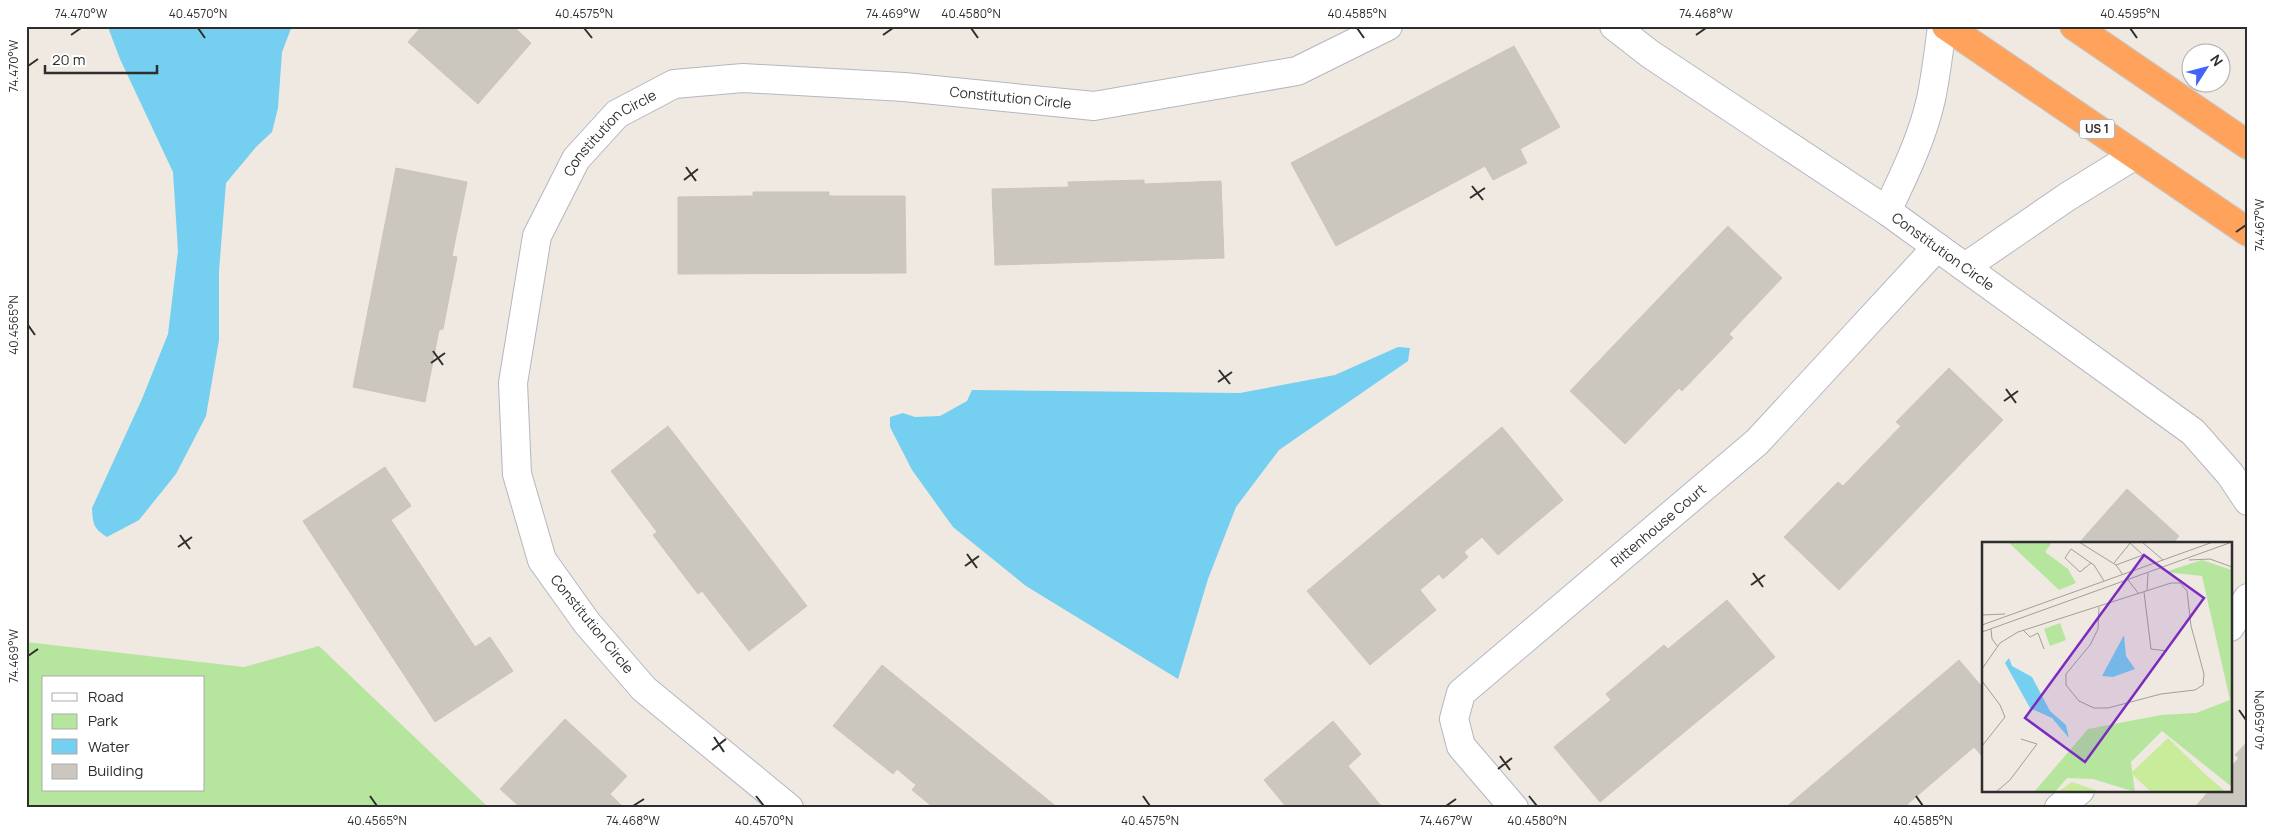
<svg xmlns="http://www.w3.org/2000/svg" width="2274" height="834" font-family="Manrope,sans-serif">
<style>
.green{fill:#b6e59e;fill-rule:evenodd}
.water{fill:#75cff0}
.building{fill:#cbc7bf;stroke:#cbc5ba}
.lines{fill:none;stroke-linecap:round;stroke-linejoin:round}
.street-casing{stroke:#b4b7c1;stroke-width:30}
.highway-casing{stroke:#c9c9c9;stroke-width:30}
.street{stroke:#fff;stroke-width:28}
.highway{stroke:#ffa35c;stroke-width:28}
.ticks{fill:none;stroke:#2e2e2e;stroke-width:2}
.labels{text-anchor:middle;stroke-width:4.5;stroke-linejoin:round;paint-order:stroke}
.shield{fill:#fff;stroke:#6d6d6d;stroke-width:1}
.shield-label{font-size:12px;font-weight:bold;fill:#2e2e2e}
.street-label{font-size:14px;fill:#2e2e2e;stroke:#fff}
.inset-road{fill:none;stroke:#a29e99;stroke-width:1}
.view{fill:#7b2cbf;fill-opacity:0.15;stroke:#7b2cbf;stroke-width:2.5}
.inset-edge{fill:none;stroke:#2e2e2e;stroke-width:2.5}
.neatline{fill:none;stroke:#2e2e2e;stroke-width:2}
.ticks-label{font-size:12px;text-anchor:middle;fill:#2e2e2e}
</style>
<rect width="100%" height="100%" fill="#efe9e1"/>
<!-- green -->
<path class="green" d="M26,642L244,667L319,646L489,808H26ZM44,678H204V790H44Z"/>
<!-- water -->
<path class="water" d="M110,26H292L282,52L278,108L272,132L256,147L226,183L219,271V340L206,416L176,474L139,520L107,537C93,528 93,524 92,508L142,399L168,334L178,251L173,172L120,59L109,30Z
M1398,347L1410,348L1408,361L1279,450L1236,507L1208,579L1178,679L1026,586L953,527L912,470L890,427V417L903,413L915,417L940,416L967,401L972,390L1240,393L1335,375Z"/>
<!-- building -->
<path class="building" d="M422,26H513L531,43L478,104L408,42Z
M1514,46L1560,127L1520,149L1527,163L1493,180L1485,166L1336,246L1291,163Z
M396,168L467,182L452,256L457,257L443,329L439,330L425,402L353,387Z
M1144,180V184L1221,181L1224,258L995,265L992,189L1069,187L1068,182Z
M753,192H829V196H905L906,273L678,274V197L753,196Z
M1728,226L1782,278L1729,334L1733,338L1682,391L1679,388L1625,444L1570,391Z
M1949,368L2003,420L1839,590L1784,537L1838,482L1843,486L1901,426L1896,422Z
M668,426L807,606L749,651L702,591L698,594L653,535L657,532L611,471Z
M1502,427L1563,500L1498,555L1482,537L1464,552L1468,557L1443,579L1439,574L1420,590L1436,610L1370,665L1307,591Z
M385,467L411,506L391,520L475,647L490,637L513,671L435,722L303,521Z
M2127,489L2179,536L2173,543H2079Z
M1727,600L1775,657L1600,802L1554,747L1611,700L1606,694L1664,645L1668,649Z
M1959,660L1983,688V757L1974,747L1903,808H1785Z
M882,665L1058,808H945L943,806L934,808L912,790L916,785L897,769L893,774L833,726Z
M565,719L627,776L610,794L624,808H521L500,789Z
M1333,721L1361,754L1348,766L1383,808H1287L1264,780Z
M2248,741V808H2194L2210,790H2230V768L2239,758L2235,755Z"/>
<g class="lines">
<defs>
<g id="street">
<path id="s1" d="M1614,26L1650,54L1887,211L2193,432L2230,474L2248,501"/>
<path d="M1887,211C1904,175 1922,139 1931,99C1936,75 1939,50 1942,26"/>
<path d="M1965,267L2067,197L2135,155"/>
<path d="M2230,627L2248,598"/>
<path id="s2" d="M789,808L644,689L587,623L542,560L517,474L513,383L537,236L576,159L617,114L674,84L743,78L904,87L1094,106L1297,71L1388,26"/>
<path id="s3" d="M1514,808L1461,746L1454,719L1461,693L1757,442L1937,247"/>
<path d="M2059,808L2080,790"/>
</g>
<path id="highway" d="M1946,26L2248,232
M2074,26L2248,145"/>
</defs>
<!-- street casing -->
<use href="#street" class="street-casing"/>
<!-- highway casing -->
<use href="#highway" class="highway-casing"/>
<!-- street -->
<use href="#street" class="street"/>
<!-- highway -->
<use href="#highway" class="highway"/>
</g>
<!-- ticks -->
<path class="ticks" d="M198,28L205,38M584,28L592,38M971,28L978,38M1357,28L1364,38M2130,28L2137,38M71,35L81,28M883,35L893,28M1696,35L1706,28M28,66L38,59M686,167L696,181M684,180L698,169M1472,186L1483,200M1470,198L1485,188M2236,232L2246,225M28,325L35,335M433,351L443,365M431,363L445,353M1219,370L1230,384M1218,382L1232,372M2006,389L2016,403M2004,401L2018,391M180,535L190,549M178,547L192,537M967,554L977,568M965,566L979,556M1753,573L1763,587M1751,585L1765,575M28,656L38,649M2239,710L2246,720M714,737L724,752M712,750L726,739M1500,756L1510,770M1498,769L1512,758M370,796L377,806M756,796L764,806M1143,796L1150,806M1529,796L1537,806M1916,796L1923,806M633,806L644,799M1446,806L1456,799"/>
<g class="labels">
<!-- shield labels -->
<rect class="shield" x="2079.5" y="119.5" width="35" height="19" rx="4"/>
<g class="shield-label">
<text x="2097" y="133">US 1</text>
</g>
<!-- street labels -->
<g class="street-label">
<text dy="5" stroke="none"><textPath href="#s2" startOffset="1231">Constitution Circle</textPath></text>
<text dy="5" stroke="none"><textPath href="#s2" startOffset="811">Constitution Circle</textPath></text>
<text dy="5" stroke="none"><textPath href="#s1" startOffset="399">Constitution Circle</textPath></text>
<text dy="5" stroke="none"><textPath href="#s3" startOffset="395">Rittenhouse Court</textPath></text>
<text transform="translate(592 624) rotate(51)" y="5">Constitution Circle</text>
</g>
</g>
<!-- overview -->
<g transform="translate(1982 542)">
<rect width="250" height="250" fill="#efe9e1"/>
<path d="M26,0H70L63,10L86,27L94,41L77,48ZM220,18L250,28V245L180,189L149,220L153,250L111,237L85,236L73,250H52L106,187L179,173L214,171L248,158L220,34L183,30ZM78,81L84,98L68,104L62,87Z" fill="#b6e59e"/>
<path d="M186,196L224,233L244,250H169L149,231ZM90,240L119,250H76Z" fill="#c9ec9a"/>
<path d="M142,93L144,114L153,127L131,135L120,134ZM27,116L30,124L50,135L68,169L84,183L87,196L70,176L48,166L23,121Z" fill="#75cff0"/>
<path class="inset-road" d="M97,0L134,23M160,0L181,18M207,18L228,17L250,25M109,21L98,30L83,16L89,7L109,21L112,23L122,39M132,21L149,0M141,33L134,23L161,13L148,1M146,38L157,52M165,49L166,31M162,50L169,107L185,109M0,73L23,72M0,83L231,0M9,87L10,97L16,105M41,88L48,95L56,91L62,107M0,90L250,0M0,127L18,101L36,90L189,41H198L205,49L209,84L222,132L221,143L213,148L179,152L126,166H112L97,159L84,143V132L108,103L116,87L117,65M0,139L18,163L23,175L0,204M14,250L28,238L55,202L39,197"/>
<path class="view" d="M162,13L222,56L103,220L43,176Z"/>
<rect width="250" height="250" class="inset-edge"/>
</g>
<!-- border -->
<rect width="2274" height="834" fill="none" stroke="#ffffff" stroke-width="55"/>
<!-- legend -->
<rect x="42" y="676" width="162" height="115" fill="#ffffff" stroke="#ababab"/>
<rect x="52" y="693" width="25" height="8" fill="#ffffff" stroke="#ababab"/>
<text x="88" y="702" font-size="15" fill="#2e2e2e">Road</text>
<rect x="52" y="714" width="25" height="15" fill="#b6e59e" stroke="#ababab"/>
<text x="88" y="726" font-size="15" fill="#2e2e2e">Park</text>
<rect x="52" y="739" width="25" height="15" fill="#75cff0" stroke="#ababab"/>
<text x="88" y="752" font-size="15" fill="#2e2e2e">Water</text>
<rect x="52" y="764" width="25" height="15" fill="#cbc7bf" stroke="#ababab"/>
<text x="88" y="776" font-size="15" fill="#2e2e2e">Building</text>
<!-- north arrow -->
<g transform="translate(2206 68) rotate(54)"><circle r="24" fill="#ffffff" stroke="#ababab"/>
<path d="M0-4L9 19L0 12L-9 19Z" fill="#4264fb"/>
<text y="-8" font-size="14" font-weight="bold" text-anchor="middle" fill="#2e2e2e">N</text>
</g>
<!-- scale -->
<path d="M45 65v8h112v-8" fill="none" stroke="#2e2e2e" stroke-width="2.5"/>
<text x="52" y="65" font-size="15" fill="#2e2e2e" stroke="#ffffff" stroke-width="4" paint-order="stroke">20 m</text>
<rect x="28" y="28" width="2218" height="778" class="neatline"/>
<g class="ticks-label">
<text x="81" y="18">74.470°W</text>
<text x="198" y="18">40.4570°N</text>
<text x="584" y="18">40.4575°N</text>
<text x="893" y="18">74.469°W</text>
<text x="971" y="18">40.4580°N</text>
<text x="1357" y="18">40.4585°N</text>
<text x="1706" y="18">74.468°W</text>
<text x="2130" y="18">40.4595°N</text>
<text transform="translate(14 66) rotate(-90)" y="4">74.470°W</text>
<text transform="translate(2260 225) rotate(-90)" y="4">74.467°W</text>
<text transform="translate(14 325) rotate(-90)" y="4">40.4565°N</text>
<text transform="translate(14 656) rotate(-90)" y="4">74.469°W</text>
<text transform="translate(2260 720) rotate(-90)" y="4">40.4590°N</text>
<text x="377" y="825">40.4565°N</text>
<text x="633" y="825">74.468°W</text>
<text x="764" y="825">40.4570°N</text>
<text x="1150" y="825">40.4575°N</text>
<text x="1446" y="825">74.467°W</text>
<text x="1537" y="825">40.4580°N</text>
<text x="1923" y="825">40.4585°N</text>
</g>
</svg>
